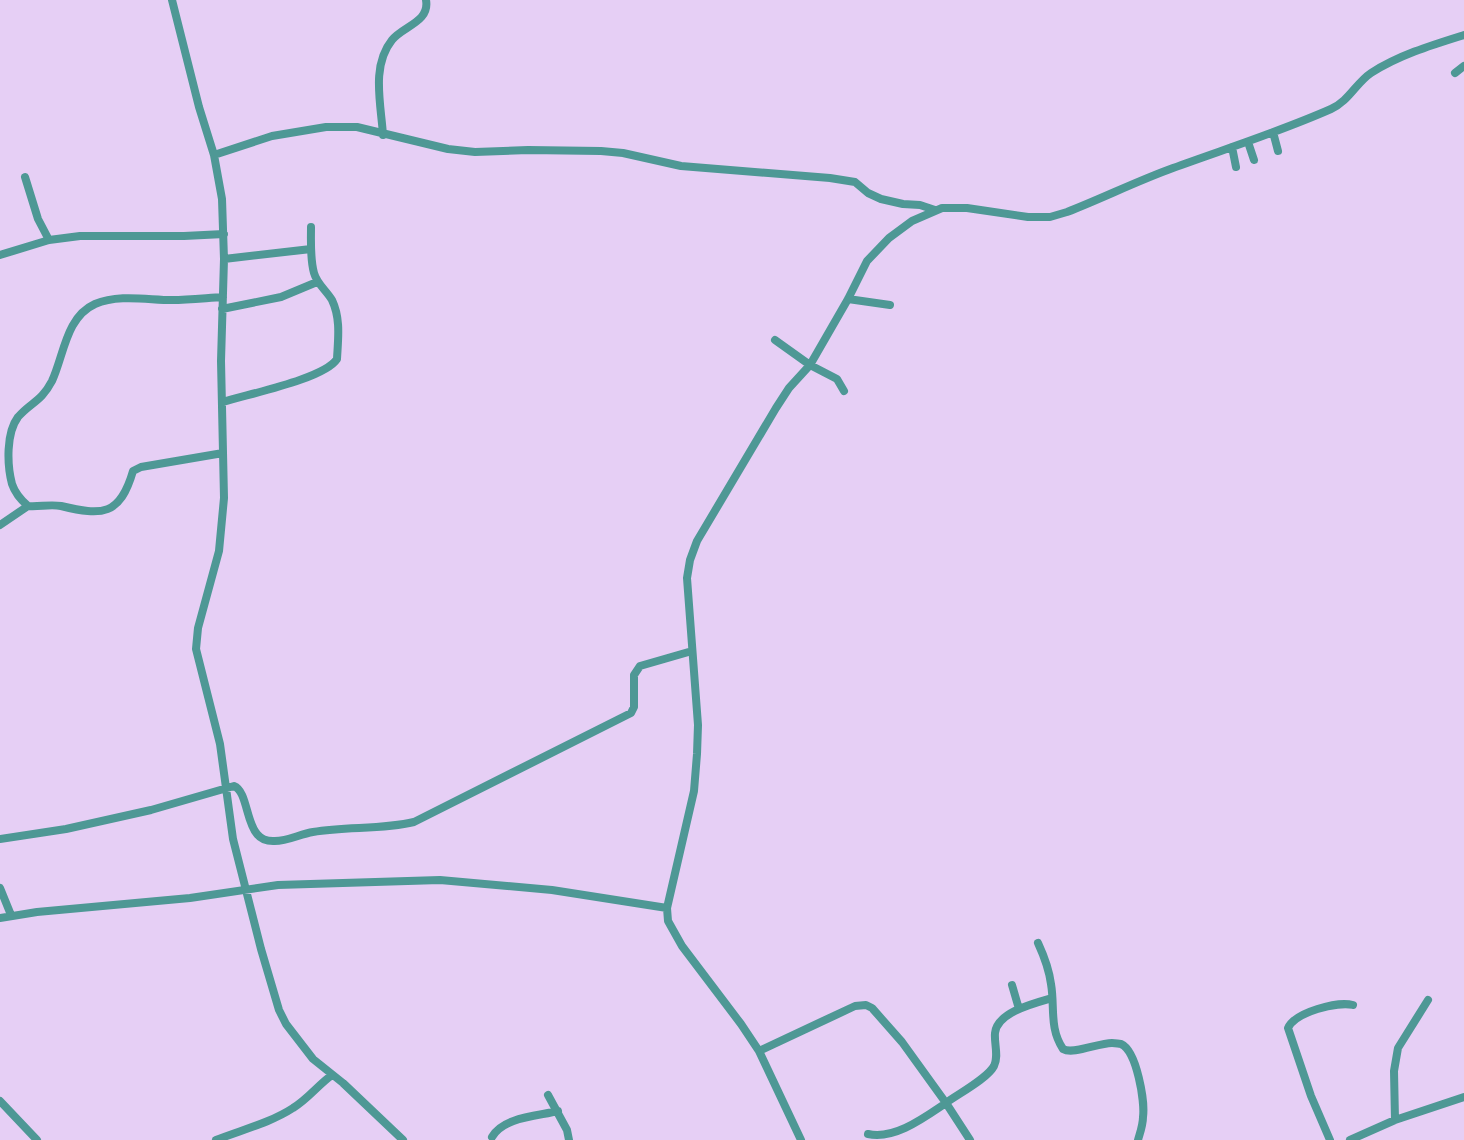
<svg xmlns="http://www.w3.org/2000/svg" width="1464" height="1140" font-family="'Zilla Slab',serif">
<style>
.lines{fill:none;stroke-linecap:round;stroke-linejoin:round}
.minor{stroke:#4e9895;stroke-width:8}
</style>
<rect width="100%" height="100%" fill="#e6cff5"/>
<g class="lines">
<!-- minor -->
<path class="minor" d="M172,0L199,107L214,155L222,199L224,259L221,361L224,498L219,551L198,628L196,649L220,744L233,839L261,949L279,1010L286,1024L313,1059L343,1083L403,1140
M1455,73L1464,66
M1273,132L1278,151
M383,135C381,104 371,66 392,40C403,26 430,22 426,0
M1248,142L1254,160
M1232,147L1236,167
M214,155L272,136L326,127H357L448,149L475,152L528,150L601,151L623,153L681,166L830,178L855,182L868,193L881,199L903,204L920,205L935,210
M25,177L38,219L49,240
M0,255L49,240L80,236H184L224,234
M224,259L311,249
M848,299L890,305
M222,309L281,297L317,282
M775,340L810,365L837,379L844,391
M223,402C248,394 324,379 337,359C338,339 341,319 332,300C326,290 317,284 314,273C310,259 311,242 311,227
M223,453L141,467L133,471C120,516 102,516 61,506C50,504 39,507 28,506C21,500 15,493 12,484C7,465 6,433 18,417C31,402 41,402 52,381C64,355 66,317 95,304C119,294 148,300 172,300C189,300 206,298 223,297
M0,525L28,506
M0,839L66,829L151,810L234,786C247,791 246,822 257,834C261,839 267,841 273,841C286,842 300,834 313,832C347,826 381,830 414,822L631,713L634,707V675L640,666L692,651
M0,888L11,915
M0,918L37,912L190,898L278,885L440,880L552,890L667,908
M1038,943C1044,956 1049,969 1051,984C1055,1007 1049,1028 1063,1049C1073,1055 1098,1043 1112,1043C1113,1043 1121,1044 1121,1044C1137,1051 1145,1102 1143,1117C1143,1125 1140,1133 1138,1140
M1012,985L1019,1009
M759,1051L855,1006L866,1005L872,1008L902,1042L946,1103C925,1117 895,1140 868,1134
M548,1095L567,1130L569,1140
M0,1101L37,1140
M1395,1120L1394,1071L1398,1048L1428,1000
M492,1137C503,1117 538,1116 558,1111
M216,1140C241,1130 270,1123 293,1108C308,1099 318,1085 332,1075
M801,1140L759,1051L741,1024L682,946L668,921L667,908L694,791L697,754L698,725L687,578L690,560L697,541L776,408L789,388L810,365L848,299L867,261L889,238L912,221L942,208H967L1028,217H1050L1067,212C1103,198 1137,181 1173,168C1225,149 1279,132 1331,109C1349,101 1356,83 1371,73C1399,55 1432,45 1464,35
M970,1140L946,1103C958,1094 987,1079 994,1066C999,1056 994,1044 995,1033C997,1012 1035,1003 1052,998
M1330,1140L1311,1096L1288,1028C1295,1012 1338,1001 1353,1005
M1350,1140L1395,1120L1464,1097"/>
</g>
</svg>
